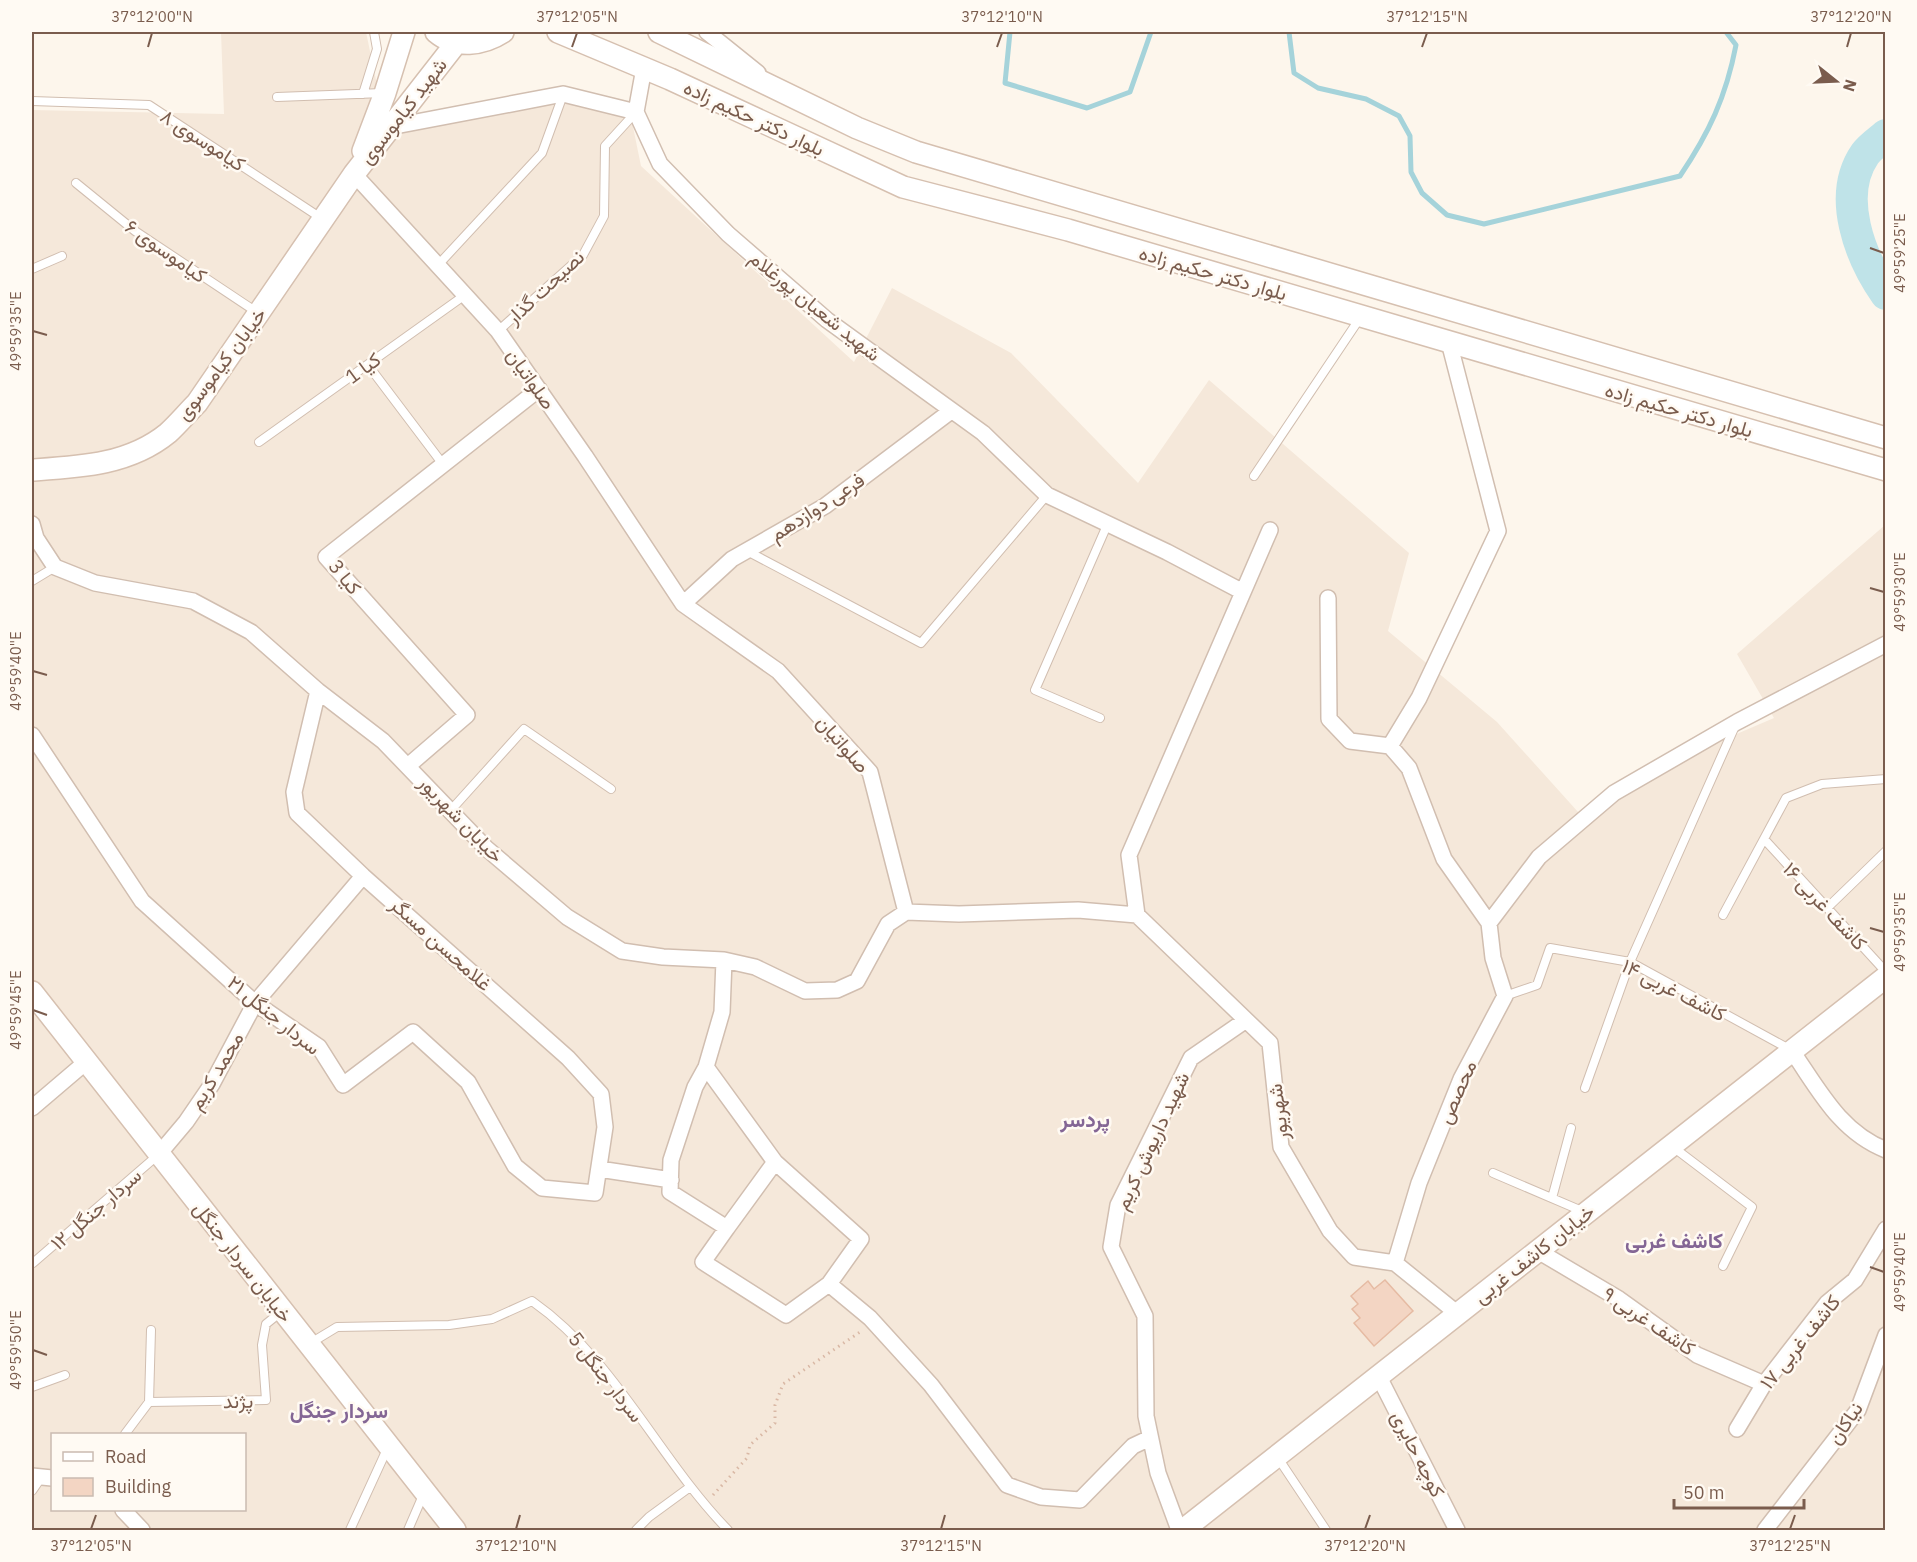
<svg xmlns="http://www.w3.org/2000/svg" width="1917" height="1562" font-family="'IBM Plex Sans',Vazirmatn,sans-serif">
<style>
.residential{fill:#f5e8da;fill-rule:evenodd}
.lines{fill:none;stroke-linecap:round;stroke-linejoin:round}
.stream{stroke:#a5d3da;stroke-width:5}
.river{stroke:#bfe3e8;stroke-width:32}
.building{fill:#f3d5c3;stroke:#e6bba3;stroke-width:1.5}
.lane-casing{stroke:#d1beb0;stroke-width:10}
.street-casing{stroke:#d1beb0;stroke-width:18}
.secondary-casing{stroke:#d6c0b0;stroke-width:24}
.path{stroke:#d9b8a5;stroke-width:3;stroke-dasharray:1.5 4.5;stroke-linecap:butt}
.lane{stroke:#fff;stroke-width:8}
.street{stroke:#fff;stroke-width:15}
.secondary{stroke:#fff;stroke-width:21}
.ticks{fill:none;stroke:#7a5c4d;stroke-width:2}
.labels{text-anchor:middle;stroke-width:5;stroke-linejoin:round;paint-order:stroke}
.street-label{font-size:20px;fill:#7a5c4d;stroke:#fffaf3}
.neighbourhood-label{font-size:21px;font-weight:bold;fill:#846695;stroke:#fffaf3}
.neatline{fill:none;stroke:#7a5c4d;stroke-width:2}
.ticks-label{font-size:15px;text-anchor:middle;fill:#7a5c4d}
</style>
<rect width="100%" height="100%" fill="#fdf6ec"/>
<!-- residential -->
<path class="residential" d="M221,32H366L385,123L518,101L599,105L632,122L641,166L854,362L892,288L1011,353L1138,483L1209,380L1409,553L1388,631L1497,722L1588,823L1636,777L1774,718L1737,654L1885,525V1530H32V110L224,114ZM52,1434H244V1510H52Z"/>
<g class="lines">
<!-- stream -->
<path class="stream" d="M1010,32L1005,83L1087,108L1130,92L1151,32
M1289,32L1294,73L1318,88L1366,99L1399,116L1410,136L1411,172L1422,193L1447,215L1484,224L1680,176C1709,133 1726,97 1736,45L1726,32"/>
<!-- river -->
<path class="river" d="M1886,135C1879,141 1870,147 1865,154C1836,196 1860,257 1886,294"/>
</g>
<!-- building -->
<path class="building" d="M1385,1280L1413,1311L1374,1346L1354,1323L1360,1318L1352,1309L1358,1304L1351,1296L1368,1281L1374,1289Z"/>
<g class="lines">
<defs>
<path id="lane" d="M363,94L377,49L374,32
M277,97L383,93
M32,101L149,105L321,218
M76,183L135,231L258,313
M438,265L542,153L563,95
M32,269L62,256
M498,331L583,255L604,216L605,146L636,112
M368,365L442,463
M259,442L465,295
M1254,476L1360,318
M747,551L921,643L1047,495
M32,581L55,567
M1100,718L1035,690L1108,523
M451,810L524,729L611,789
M1764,839L1886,972
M1827,908L1886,851
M1723,915L1786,798L1822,784L1886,779
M1505,996L1537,985L1550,948L1630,962L1791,1050
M1585,1088L1630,962L1735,726
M1673,1147L1752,1207L1723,1266
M1493,1173L1582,1211
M1552,1198L1571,1128
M33,1263L158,1155
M309,1344L337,1327L449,1325L492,1319L532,1301C616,1360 658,1458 728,1530
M32,1387L65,1375
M149,1402L266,1400L262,1345L266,1324L282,1311
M125,1434L149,1402L151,1330
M1278,1458L1326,1530
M32,1491L41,1478
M350,1530L388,1447
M408,1530L424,1493
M636,1530L649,1517L690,1487"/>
<path id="street" d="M707,32L758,73
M636,112L660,164L728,234L827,320L983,433L1047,495L1167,552L1243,592
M636,112L644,68
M390,127L563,94L636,112
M354,174L498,331L585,456L683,604L778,671L870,772L906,912L959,914L1078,910L1137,915L1129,855L1270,530
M32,524L36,538L55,567L95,583L193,601L251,632L318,691L383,741L486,848L567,917L622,951L663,957L724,960L755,967L805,991L837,990L857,981L888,924L906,912
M1328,598L1329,719L1350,741L1390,746L1409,768L1444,859L1489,923L1493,958L1505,996L1461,1079L1419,1183L1395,1263
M683,604L732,559L825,506L951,411
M32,735L142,901L255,1003L319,1047L343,1085L413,1032L468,1082L515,1166L542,1188L595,1193L605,1127L601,1094L568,1058L363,876L297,813L294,792L318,691
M1390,746L1419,698L1498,531L1449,342
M409,765L467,715L326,557L539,389
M1137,915L1270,1043L1281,1147L1330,1231L1354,1257L1395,1263L1458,1314
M1489,923L1539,857L1614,793L1737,722L1886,644
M724,960L722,1012L706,1067L695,1087L671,1160L670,1192L727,1228L775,1162L861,1239L829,1284L870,1318L931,1385L1007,1485L1041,1497L1080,1500L1133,1446L1150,1438
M1792,1051C1819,1090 1840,1132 1886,1150
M706,1067L775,1162
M32,1108L86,1062
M159,1154L186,1122L212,1084L255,1003L363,876
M599,1169L671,1180
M727,1228L703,1262L786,1315L829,1284
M1538,1251L1619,1299L1697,1355L1764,1384
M1379,1377L1457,1530
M1737,1429L1764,1384L1827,1303L1855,1280L1886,1229
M32,1476L52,1478
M123,1510L142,1530
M1179,1530L1158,1473L1146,1416L1145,1316L1111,1247L1118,1205L1191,1058L1246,1020
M1765,1530L1858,1410L1886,1335"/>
<path id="secondary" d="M436,32C456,49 483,45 503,32
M558,32L670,79L903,187L1068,230L1886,470
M659,32L857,128L916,152L1886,438
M363,151L385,93L404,32
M32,470C79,467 129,465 168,433C178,424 187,413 197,403L354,174L457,42
M32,992L455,1530
M1183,1530L1886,977"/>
</defs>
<!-- lane casing -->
<use href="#lane" class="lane-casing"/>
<!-- street casing -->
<use href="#street" class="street-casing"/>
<!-- secondary casing -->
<use href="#secondary" class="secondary-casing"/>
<!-- path -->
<path class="path" d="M713,1495L747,1458L750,1445L775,1423V1405L783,1384L860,1332"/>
<!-- lane -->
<use href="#lane" class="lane"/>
<!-- street -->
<use href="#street" class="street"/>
<!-- secondary -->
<use href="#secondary" class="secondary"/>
</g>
<!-- ticks -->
<path class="ticks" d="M148,47L152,33M572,47L577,33M997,47L1002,33M1422,47L1427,33M1847,47L1851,33M1870,248L1884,253M33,331L47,335M1870,588L1884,592M33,671L47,675M1870,928L1884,932M33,1010L47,1015M1870,1267L1884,1272M33,1350L47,1355M91,1529L96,1515M516,1529L520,1515M941,1529L945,1515M1365,1529L1370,1515M1790,1529L1795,1515"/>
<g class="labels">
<!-- street labels -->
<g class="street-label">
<text transform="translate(403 111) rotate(-52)" y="7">شهید کیاموسوی</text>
<text transform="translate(754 118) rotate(25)" y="7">بلوار دکتر حکیم زاده</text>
<text transform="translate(203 140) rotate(33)" y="7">کیاموسوی ۸</text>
<text transform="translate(166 251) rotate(35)" y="7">کیاموسوی ۶</text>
<text transform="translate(1213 273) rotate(16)" y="7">بلوار دکتر حکیم زاده</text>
<text transform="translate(545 287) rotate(-43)" y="7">نصیحت گذار</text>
<text transform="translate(815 306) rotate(39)" y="7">شهید شعبان پورغلام</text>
<text transform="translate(221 364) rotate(-53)" y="7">خیابان کیاموسوی</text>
<text transform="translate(363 368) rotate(-36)" y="7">کیا 1</text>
<text transform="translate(531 379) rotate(55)" y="7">صلواتیان</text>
<text transform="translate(1679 410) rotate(16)" y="7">بلوار دکتر حکیم زاده</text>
<text transform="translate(817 507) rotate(-33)" y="7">فرعی دوازدهم</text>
<text transform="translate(345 577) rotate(51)" y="7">کیا 3</text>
<text transform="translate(843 744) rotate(49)" y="7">صلواتیان</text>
<text transform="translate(461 819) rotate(46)" y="7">خیابان شهریور</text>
<text transform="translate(1825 906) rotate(47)" y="7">کاشف غربی ۱۶</text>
<text transform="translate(441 944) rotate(42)" y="7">غلامحسن مسگر</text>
<text transform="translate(1674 990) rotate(27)" y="7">کاشف غربی ۱۴</text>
<text transform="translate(274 1015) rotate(39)" y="7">سردار جنگل ۲۱</text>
<text transform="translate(216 1071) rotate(-59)" y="7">محمد کریم</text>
<text transform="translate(1457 1092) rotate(-66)" y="7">محصص</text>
<text transform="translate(1278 1112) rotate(-97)" y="7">شهریور</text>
<text transform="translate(1152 1141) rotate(-65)" y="7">شهید داریوش کریم</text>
<text transform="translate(96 1209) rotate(-41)" y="7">سردار جنگل ۱۲</text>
<text transform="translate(1534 1254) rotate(-38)" y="7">خیابان کاشف غربی</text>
<text transform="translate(243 1262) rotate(52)" y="7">خیابان سردار جنگل</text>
<text transform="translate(1649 1321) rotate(34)" y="7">کاشف غربی ۹</text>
<text transform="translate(1800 1342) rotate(-51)" y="7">کاشف غربی ۱۷</text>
<text transform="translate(606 1377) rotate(52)" y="7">سردار جنگل 5</text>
<text transform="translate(238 1401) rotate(-1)" y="7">پژند</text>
<text transform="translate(1845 1423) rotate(-56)" y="7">نیاکان</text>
<text transform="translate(1418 1454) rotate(63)" y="7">کوچه حایری</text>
</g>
<!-- neighbourhood labels -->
<g class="neighbourhood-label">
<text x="1085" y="1127">پردسر</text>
<text x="1674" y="1248">کاشف غربی</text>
<text x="339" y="1418">سردار جنگل</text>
</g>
</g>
<!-- border -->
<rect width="1917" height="1562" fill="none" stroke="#fffaf3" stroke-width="66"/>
<!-- legend -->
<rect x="51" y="1433" width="195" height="78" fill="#fffaf3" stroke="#cabbb1" stroke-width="1.5"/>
<rect x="63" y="1452" width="30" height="9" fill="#ffffff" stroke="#cabbb1" stroke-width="1.5"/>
<text x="105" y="1463" font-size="18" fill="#7a5c4d">Road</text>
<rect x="63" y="1478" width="30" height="18" fill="#f3d5c3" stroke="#cabbb1" stroke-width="1.5"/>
<text x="105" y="1493" font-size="18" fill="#7a5c4d">Building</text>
<!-- north arrow -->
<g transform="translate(1836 81) rotate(108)" stroke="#fffaf3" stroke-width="4.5" paint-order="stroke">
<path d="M0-4.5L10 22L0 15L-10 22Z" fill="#7a5c4d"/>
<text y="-9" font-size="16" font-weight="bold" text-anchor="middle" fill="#7a5c4d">N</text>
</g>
<!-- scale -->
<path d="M1674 1499v9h130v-9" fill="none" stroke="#7a5c4d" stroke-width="3"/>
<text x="1683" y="1499" font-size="18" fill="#7a5c4d" stroke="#fffaf3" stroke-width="4.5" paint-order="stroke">50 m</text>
<rect x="33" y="33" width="1851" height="1496" class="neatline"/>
<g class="ticks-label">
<text x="152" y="22">37°12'00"N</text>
<text x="577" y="22">37°12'05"N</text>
<text x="1002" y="22">37°12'10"N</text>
<text x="1427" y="22">37°12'15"N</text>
<text x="1851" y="22">37°12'20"N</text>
<text transform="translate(1900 253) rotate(-90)" y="5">49°59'25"E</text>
<text transform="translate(16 331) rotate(-90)" y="5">49°59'35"E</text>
<text transform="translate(1900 592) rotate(-90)" y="5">49°59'30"E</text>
<text transform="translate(16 671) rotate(-90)" y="5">49°59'40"E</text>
<text transform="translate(1900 932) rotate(-90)" y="5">49°59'35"E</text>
<text transform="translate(16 1010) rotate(-90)" y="5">49°59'45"E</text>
<text transform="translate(1900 1272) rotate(-90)" y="5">49°59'40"E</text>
<text transform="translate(16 1350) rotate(-90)" y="5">49°59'50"E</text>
<text x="91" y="1551">37°12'05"N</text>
<text x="516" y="1551">37°12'10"N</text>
<text x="941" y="1551">37°12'15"N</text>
<text x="1365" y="1551">37°12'20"N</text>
<text x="1790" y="1551">37°12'25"N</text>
</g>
</svg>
